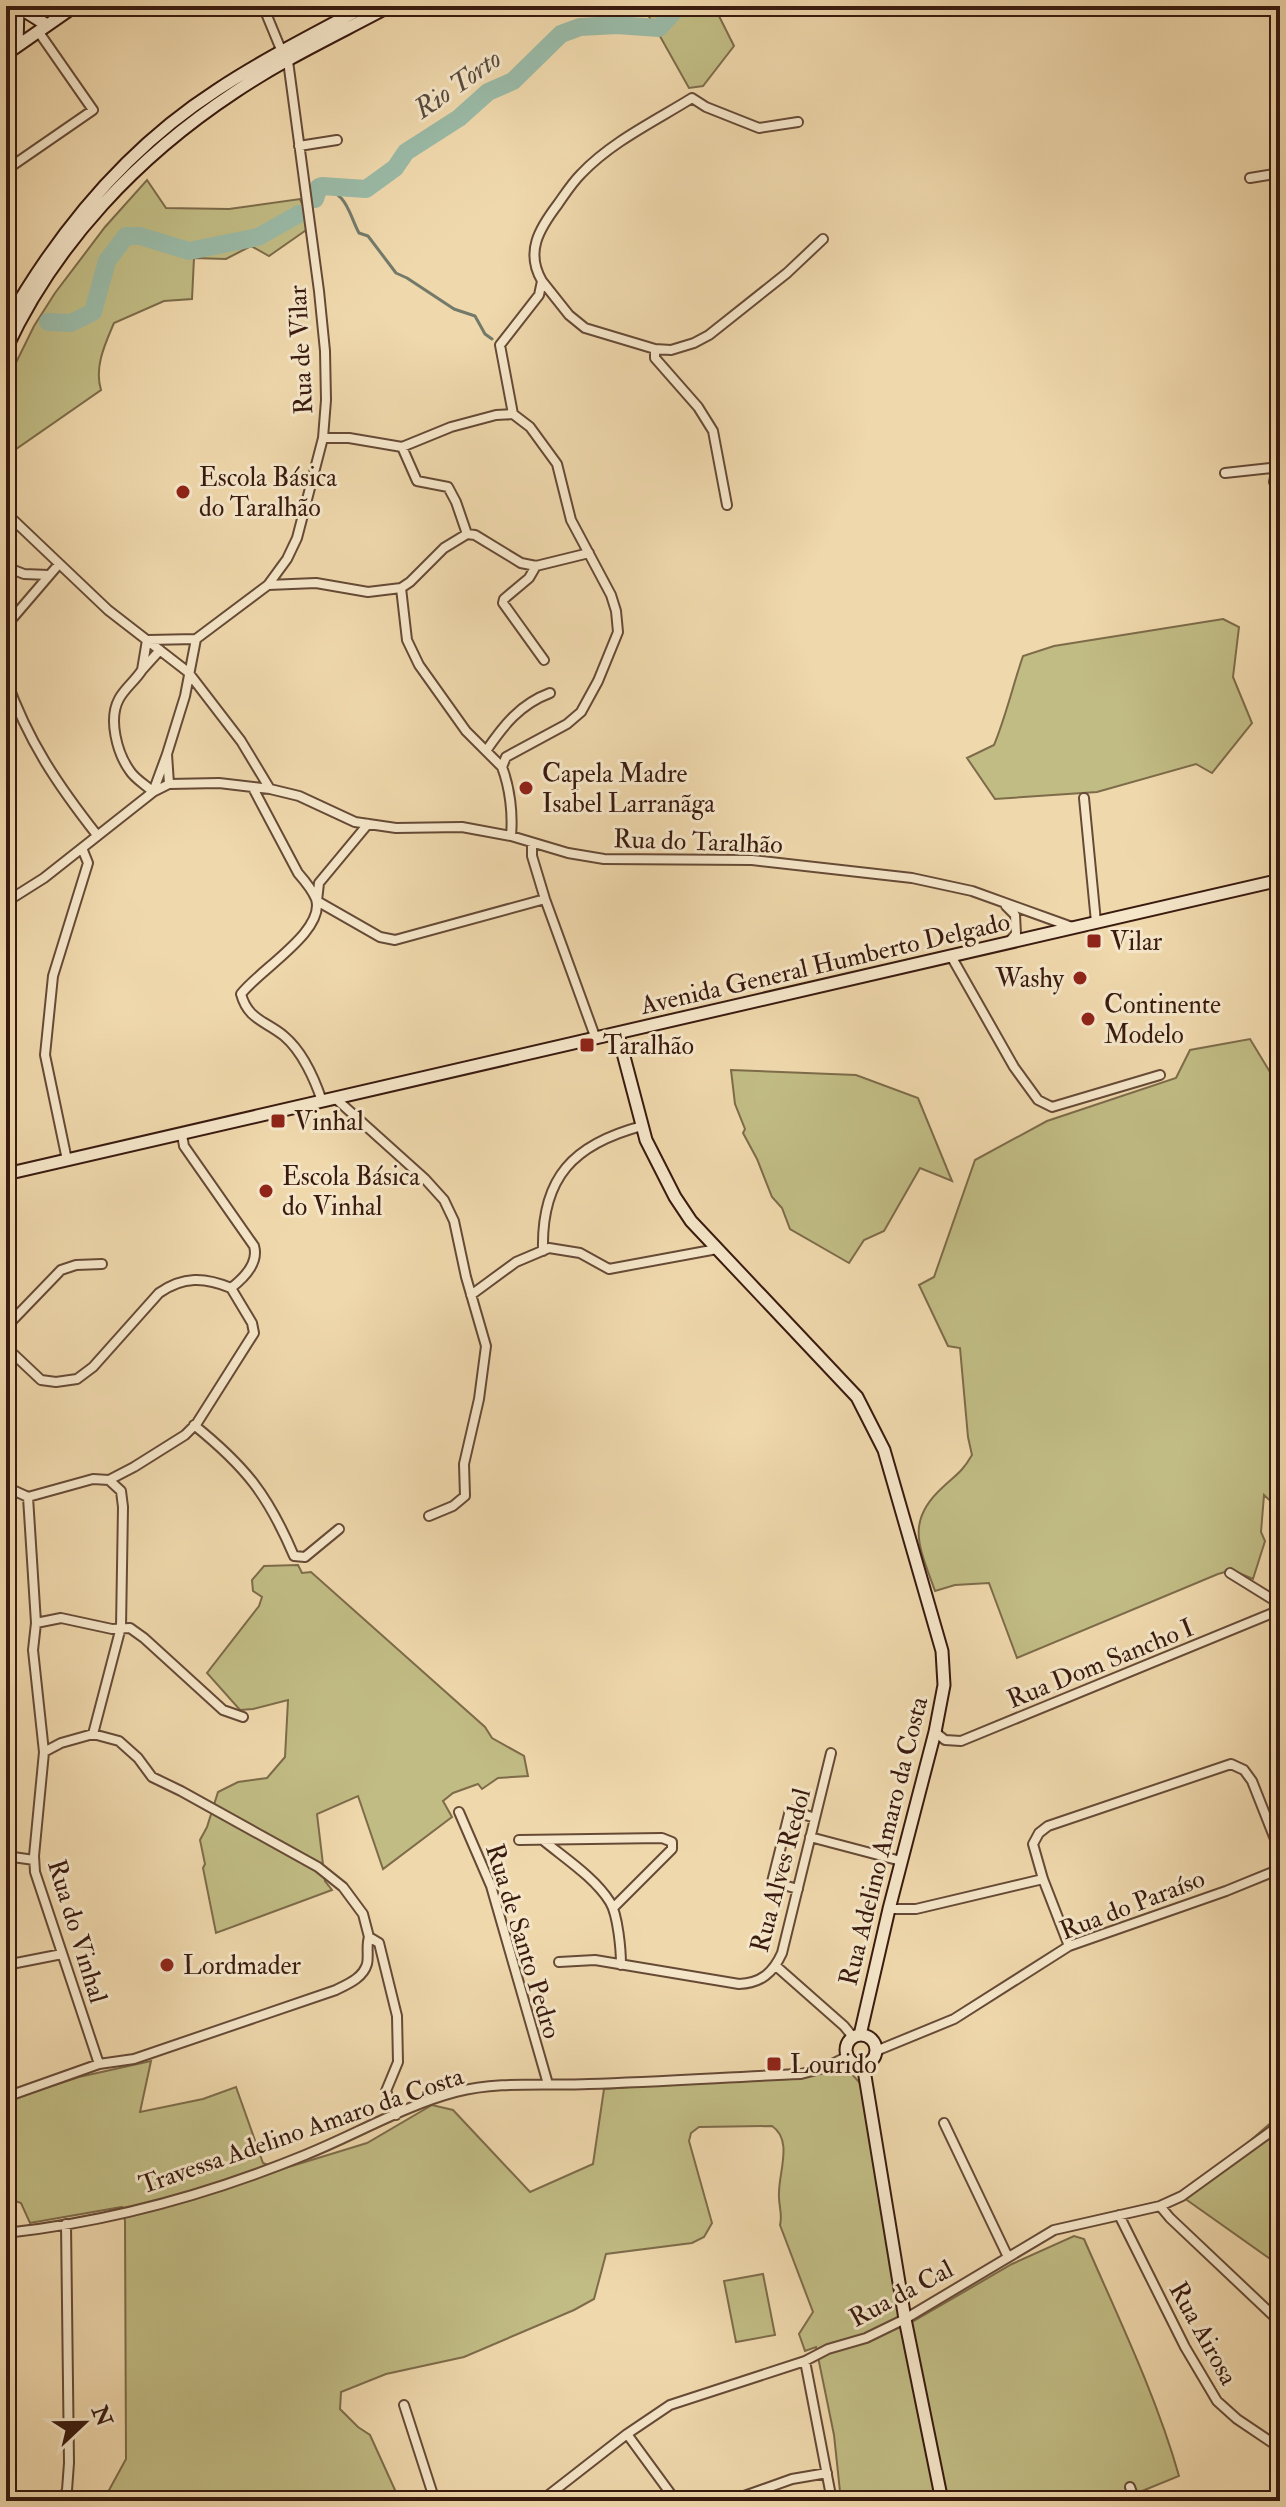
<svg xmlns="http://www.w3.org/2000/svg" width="1286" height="2507" font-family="'IM FELL Double Pica',serif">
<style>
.green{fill:#c1bc84;stroke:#7d6b4a;stroke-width:2}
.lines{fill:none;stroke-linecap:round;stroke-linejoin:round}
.stream{stroke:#737a6a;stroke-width:3}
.river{stroke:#9abaa7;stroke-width:18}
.street-casing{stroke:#664a36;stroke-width:12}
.secondary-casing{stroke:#391a0f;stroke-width:15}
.street{stroke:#f5e6c9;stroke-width:8}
.secondary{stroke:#f5e6c9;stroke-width:11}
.poi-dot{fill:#8f2418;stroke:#f5e6c9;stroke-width:3}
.labels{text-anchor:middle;stroke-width:6;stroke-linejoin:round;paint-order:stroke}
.street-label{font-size:26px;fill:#391a0f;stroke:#f5e6c9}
.poi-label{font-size:26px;fill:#391a0f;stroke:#f5e6c9;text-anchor:start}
.water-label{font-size:28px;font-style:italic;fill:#564a3d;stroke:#f5e6c9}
</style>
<rect width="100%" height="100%" fill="#efd8ac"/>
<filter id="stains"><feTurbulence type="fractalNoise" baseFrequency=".0025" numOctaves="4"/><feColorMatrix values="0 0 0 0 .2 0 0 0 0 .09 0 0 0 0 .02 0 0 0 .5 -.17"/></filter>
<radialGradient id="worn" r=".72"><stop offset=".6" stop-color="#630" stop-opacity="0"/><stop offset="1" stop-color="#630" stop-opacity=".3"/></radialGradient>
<!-- green -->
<path class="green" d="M643,6H714L734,46L703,86L689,88Z
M147,180L166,208L229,209L300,199L312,226L269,256L251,246L226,259L194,258L192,299L164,301L114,323C105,344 94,367 101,390L6,456V383L34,326L55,293L105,227Z
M1223,619L1239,627L1233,677L1252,723L1212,773L1196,764L1097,792L995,799L967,758L994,745C1006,716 1013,685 1023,656L1054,646Z
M1250,1039L1276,1082L1280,1085V1510L1264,1495L1261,1532L1265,1541L1253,1579L1232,1570L1218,1574L1017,1658L989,1583L955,1585L935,1591C920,1548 904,1522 943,1487C957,1474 962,1472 972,1455L968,1437L960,1348L948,1346L919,1285L934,1277L975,1160L1047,1121L1176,1078L1190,1050Z
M731,1070L856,1075L918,1098L952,1181L920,1168L884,1231L864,1240L849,1263L790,1229L782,1208L772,1197L757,1159L743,1133L745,1129L735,1104Z
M298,1565L302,1573L311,1572L485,1727L492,1738L524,1756L528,1776L498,1778L482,1789L478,1784L453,1793L443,1801L452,1817L383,1869L358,1796L317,1814L325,1881L332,1890L216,1933L203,1868L205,1864L200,1840L207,1827L218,1792L238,1782L267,1778L285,1757L288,1700L253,1709L240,1710L207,1673L259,1606L262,1597L253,1591L252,1580L264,1566Z
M151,2061L140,2112L203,2099L236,2087L263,2163L279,2170L367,2143L432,2105L453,2110L530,2192L593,2164L604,2089L849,2071L860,2083L885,2210L912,2322L1012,2264L1074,2236L1084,2239C1118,2317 1156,2395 1179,2476L1125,2498V2501H841L834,2435L816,2347L805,2351L799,2334L813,2312L780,2225C783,2214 778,2204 779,2193C779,2171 793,2140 772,2126L699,2127L691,2133L689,2141L712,2223L704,2237L692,2243L606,2254L594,2299L574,2310L464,2357L386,2374L341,2392L340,2409L358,2427L370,2435L400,2501H76L79,2495L108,2492L126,2459L125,2221L122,2207L30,2223L21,2203L15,2201L6,2182V2101L79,2077Z
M1280,2115V2266L1184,2198Z
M763,2274L775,2335L736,2342L724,2281Z"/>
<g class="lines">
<!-- stream -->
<path class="stream" d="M318,192C346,186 349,215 359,233L368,236L396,273L407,278L454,309L475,316L485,334L492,339"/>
<!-- river -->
<path class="river" d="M315,199L319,187L322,186L366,189L395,168L406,152L459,118L488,92L513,81L561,34L580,27L617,25L659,28L679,6
M48,322L71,323L93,312L107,261L126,236H140L189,251L258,237L299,214"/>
<defs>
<path id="street" d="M263,6L282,52
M299,146L337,140
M6,170L93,110L38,31
M1250,178L1280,173
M542,281L569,315L585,328L655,349L671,350L694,343L709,335L787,273L823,239
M655,349V358L698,407L713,431L727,505
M1280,363V368
M323,438H349L402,447L451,427L496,415L513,414
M402,447L417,481L448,487L456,502L467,534
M1277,468L1274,482L1280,492
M1225,473L1280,467
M6,513L108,610L188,672L241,741L270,789
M536,566L529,578L504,599L503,603L544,660
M6,567L24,574L49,575
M268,585L316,583L368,592L401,588L410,582L444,548L467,534L475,535L521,563L536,566L589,553
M401,588L407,640L419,665L466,731L502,767
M6,628L11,620L59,564
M196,639L268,585L287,559L297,538L323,438L326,400L325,351L319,291L288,61
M147,640L142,670L160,650
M148,640L196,639
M142,670C135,681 125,688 119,699C108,719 117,753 130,771C135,779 146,785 153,792L167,754L169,784
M6,679C28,741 57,784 97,835
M486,751C503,726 520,704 550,693
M167,754L185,696L196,639
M253,788L298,873C305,881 312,889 316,899C326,931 259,970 241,994C248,1020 266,1021 284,1036C302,1051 315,1080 322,1101
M1084,798L1096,922
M368,824L319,883L317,901L380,937L395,940L545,899
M511,836C513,814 510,788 502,767L506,757L567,724L581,712L598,681L618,632L616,611L611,595L571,520L557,464L530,427L513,414L500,345L539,295L542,281C525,252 539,229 558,204C565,194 572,183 581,174C611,142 655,121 692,98L706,107L759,128L798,122
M532,843V856L545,899L596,1039
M6,902L44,878L153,792L169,784L219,783L270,789L299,796L355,822L396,828L462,827L511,836L568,853L604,859L752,860L912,878L972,891L1072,927
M1006,906L1015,915L1016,934L1009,942
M951,956L1014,1067L1038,1100L1052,1107L1160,1075
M335,1098L425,1179L444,1200L454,1221L466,1277L486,1346L479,1399L464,1464L465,1496L453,1506L429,1516
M182,1135L184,1146L254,1246C259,1263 244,1278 231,1288
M67,1160L45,1055L53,976L88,863L82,848
M543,1251C541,1177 574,1144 642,1126
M471,1295L516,1262L549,1248L580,1253L609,1269L717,1249
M6,1327L61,1270L76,1265L102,1264
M6,1347L41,1380L56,1382L77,1379L93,1367L159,1293C183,1276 205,1277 231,1288
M194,1425C246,1467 268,1495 294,1556L305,1557L339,1529
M6,1487L28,1497L36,1623L33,1650L44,1752L34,1856L35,1872L99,2064
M28,1497L93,1479L109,1480L134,1467L185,1435L197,1423L254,1333L252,1323L231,1288
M1230,1573L1280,1604
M36,1623L61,1618L112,1629L130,1628L144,1638L223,1710L243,1717
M935,1732L945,1740L961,1741L1280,1610
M93,1734L121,1627L123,1507L121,1491L109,1480
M44,1752L61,1743L93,1734L119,1741L138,1758L152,1777L181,1791L318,1867L343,1887L363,1914L369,1937
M459,1812L491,1886L548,2084
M810,1837L901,1861
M519,1840L662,1838L672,1842V1849L613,1908
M544,1841C566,1859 595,1878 610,1902C618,1915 621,1950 621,1965
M6,1856L34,1860
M798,1889L772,1882L790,1810L815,1818
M889,1909H916L1043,1879
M1069,1946L1043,1879L1033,1844L1039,1833L1048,1826L1231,1764L1244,1770L1252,1781L1280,1852
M559,1962L595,1960L739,1984C761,1983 773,1973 782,1953L831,1753
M6,1965L62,1954
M776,1966L844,2026L853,2037
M876,2051L954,2019L1069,1946L1226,1891L1280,1869
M6,2097L99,2064L134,2059L336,1990C348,1984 363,1978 367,1964C369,1955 366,1946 369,1937L379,1943L397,2016L398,2062L386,2091L396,2115
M944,2123L1008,2257
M1160,2206L1170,2218L1280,2322
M1119,2215L1185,2347L1217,2401L1237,2419L1280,2448
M6,2233C108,2222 210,2194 305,2155C355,2135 403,2106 456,2092C499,2081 545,2086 589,2084C660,2082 730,2077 801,2074L824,2068L848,2056
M805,2361L832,2501
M404,2405L435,2501
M627,2434L676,2501
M1130,2487L1135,2501
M62,2501L67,2490L69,2463L66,2224
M541,2501L627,2434L670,2405L805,2361L828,2349L866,2338L905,2319L1054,2230L1160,2206L1182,2196L1280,2125
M730,2501L792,2479L827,2473"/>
<path id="secondary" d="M18,7L47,25
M17,46L18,6
M6,54L75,6
M6,324C58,232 127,148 217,90C264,59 316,33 366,6
M6,349C55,243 138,156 235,92C284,59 338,34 390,6
M618,1034L646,1140L675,1197L691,1221L857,1397L884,1450L942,1651L944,1685L935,1732L889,1909L860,2035
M6,1174L1280,880
M846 2050a15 15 0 1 1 30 0a15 15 0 1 1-30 0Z
M863,2064L905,2319L942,2501"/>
</defs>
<!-- street casing -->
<use href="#street" class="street-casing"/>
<!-- secondary casing -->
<use href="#secondary" class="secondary-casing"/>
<!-- street -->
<use href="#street" class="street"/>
<!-- secondary -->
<use href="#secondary" class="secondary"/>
</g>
<!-- markers -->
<g class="poi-dot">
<circle cx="183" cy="492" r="8"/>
<circle cx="526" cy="788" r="8"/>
<rect x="1086" y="933" width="16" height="16" rx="4"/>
<circle cx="1080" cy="978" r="8"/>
<circle cx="1088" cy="1019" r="8"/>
<rect x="579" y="1037" width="16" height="16" rx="4"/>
<rect x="270" y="1113" width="16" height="16" rx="4"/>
<circle cx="266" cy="1191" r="8"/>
<circle cx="167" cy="1965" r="8"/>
<rect x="766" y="2056" width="16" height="16" rx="4"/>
</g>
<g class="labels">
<!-- street labels -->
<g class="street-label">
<text transform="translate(300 350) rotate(-93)" y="9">Rua de Vilar</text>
<text transform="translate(698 841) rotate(2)" y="9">Rua do Taralhão</text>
<text transform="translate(825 963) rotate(-13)" y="9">Avenida General Humberto Delgado</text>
<text transform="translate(1100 1663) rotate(-22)" y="9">Rua Dom Sancho I</text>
<text transform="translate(883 1841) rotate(-76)" y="9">Rua Adelino Amaro da Costa</text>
<text transform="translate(780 1870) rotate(-75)" y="9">Rua Alves Redol</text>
<text transform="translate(1132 1904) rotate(-21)" y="9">Rua do Paraíso</text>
<text transform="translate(78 1931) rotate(73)" y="9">Rua do Vinhal</text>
<text transform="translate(524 1941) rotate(73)" y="9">Rua de Santo Pedro</text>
<text transform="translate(301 2130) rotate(-19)" y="9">Travessa Adelino Amaro da Costa</text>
<text transform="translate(901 2293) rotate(-28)" y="9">Rua da Cal</text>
<text transform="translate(1204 2333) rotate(61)" y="9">Rua Airosa</text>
</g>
<!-- poi labels -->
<g class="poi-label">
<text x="199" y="486">Escola Básica<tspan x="199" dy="30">do Taralhão</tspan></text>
<text x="542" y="782">Capela Madre<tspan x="542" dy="30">Isabel Larranãga</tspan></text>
<text x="1110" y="950">Vilar</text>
<text x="1064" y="987" text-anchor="end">Washy</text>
<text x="1104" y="1013">Continente<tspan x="1104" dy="30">Modelo</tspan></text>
<text x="603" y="1054">Taralhão</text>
<text x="294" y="1130">Vinhal</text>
<text x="282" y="1185">Escola Básica<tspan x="282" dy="30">do Vinhal</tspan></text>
<text x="183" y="1974">Lordmader</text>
<text x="790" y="2073">Lourido</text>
</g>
<!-- water labels -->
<g class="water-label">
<text transform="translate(457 83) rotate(-35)" y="10">Rio Torto</text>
</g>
</g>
<!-- margin -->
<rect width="1286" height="2507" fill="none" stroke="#efd8ac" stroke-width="32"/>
<rect x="8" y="8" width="1270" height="2491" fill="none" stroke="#391a0f" stroke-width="4"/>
<rect x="16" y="16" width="1254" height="2475" fill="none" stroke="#391a0f" stroke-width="2"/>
<!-- north arrow -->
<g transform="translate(84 2423) rotate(68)" stroke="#f5e6c9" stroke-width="6" paint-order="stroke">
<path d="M0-6L14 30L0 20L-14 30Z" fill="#391a0f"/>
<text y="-12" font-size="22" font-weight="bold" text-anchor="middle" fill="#391a0f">N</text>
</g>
<rect width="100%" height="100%" filter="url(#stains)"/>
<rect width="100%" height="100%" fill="url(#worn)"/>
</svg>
